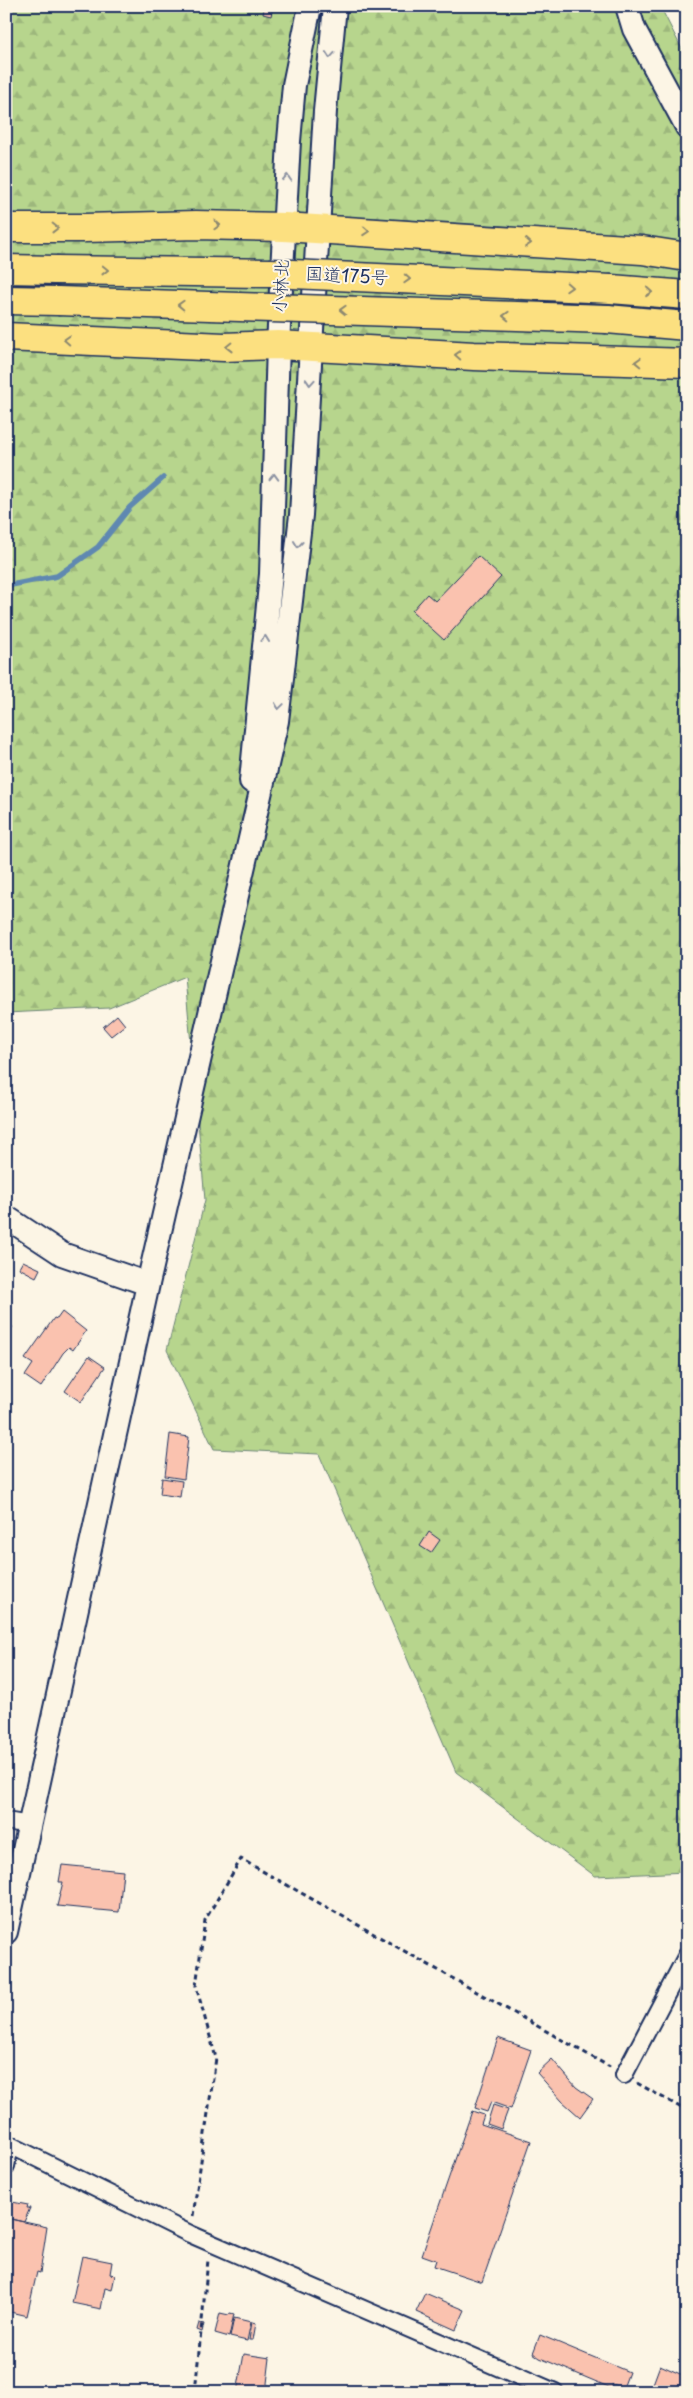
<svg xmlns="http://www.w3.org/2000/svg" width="693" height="2398" font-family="'Playpen Sans','Klee One',sans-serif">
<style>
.forest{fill:url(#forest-firs);stroke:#698276}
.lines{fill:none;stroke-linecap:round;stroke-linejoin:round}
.stream{stroke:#5e88b1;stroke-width:5.5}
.building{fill:#fac2af;stroke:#1b2f5e}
.street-casing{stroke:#1b2f5e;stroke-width:20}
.secondary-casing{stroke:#1b2f5e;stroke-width:26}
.highway-casing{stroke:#1b2f5e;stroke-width:31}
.path{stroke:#1b2f5e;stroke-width:3;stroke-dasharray:5 4;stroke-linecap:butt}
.street{stroke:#fcf5e5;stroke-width:16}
.secondary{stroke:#fcf5e5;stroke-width:22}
.highway{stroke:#fce080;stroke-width:28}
.highway-bridge-casing{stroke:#1b2f5e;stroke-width:31;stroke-linecap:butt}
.highway-bridge{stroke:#fce080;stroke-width:28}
.oneway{stroke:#8c92a2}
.oneway2{stroke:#8c886f}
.labels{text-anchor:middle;stroke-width:4;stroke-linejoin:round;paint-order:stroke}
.street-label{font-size:18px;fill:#1b2f5e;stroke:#fcf5e5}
</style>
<defs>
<pattern id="forest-firs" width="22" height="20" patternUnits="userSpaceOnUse" patternTransform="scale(1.25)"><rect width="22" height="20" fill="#b7d58d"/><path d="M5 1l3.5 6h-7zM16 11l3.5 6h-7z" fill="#9db77c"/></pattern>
</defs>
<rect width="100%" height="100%" fill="#fcf5e5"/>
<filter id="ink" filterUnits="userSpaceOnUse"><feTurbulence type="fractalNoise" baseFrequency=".02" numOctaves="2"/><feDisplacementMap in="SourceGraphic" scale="10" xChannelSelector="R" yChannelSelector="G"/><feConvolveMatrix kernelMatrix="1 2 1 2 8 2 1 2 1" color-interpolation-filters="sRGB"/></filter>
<g filter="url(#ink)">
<!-- forest -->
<path class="forest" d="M6,6H660L687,59V1872L595,1876L456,1772L319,1454L214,1449L167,1350L205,1200L185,977L109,1008L6,1013Z"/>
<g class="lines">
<!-- stream -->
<path class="stream" d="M6,586L57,576L98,547L130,507L163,478"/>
</g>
<!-- building -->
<path class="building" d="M259,6H273L271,16L263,14L264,9Z
M478,556L501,577L444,640L412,611L427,594L435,601Z
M117,1015L125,1025L111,1036L103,1027Z
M23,1261L40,1269L36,1277L19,1268Z
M62,1312L86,1331L73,1350L69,1347L63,1353L41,1387L25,1376L33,1364L25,1359L54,1318L57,1319Z
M10,1325L13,1327L8,1333L6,1329Z
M89,1356L105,1367L81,1402L65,1391Z
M170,1434L189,1437L184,1479L165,1476Z
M162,1478L182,1481L180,1497L160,1494Z
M429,1532L440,1540L431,1553L420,1546Z
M62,1865L123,1871L119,1912L57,1906L63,1882H59Z
M498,2038L531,2050L511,2109L491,2102L487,2112L475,2108Z
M552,2059L576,2087L593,2099L580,2117L562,2101L537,2073Z
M493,2105L508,2110L501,2129L487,2124Z
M472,2111L484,2115L481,2124L531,2141L482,2282L434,2266L436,2260L422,2255Z
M7,2201L28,2205L27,2208H30L24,2222L6,2218Z
M6,2218L47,2227L40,2273L37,2272L27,2316L6,2311Z
M82,2256L112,2262L110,2274L115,2275L112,2290L105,2288L101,2309L72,2303Z
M425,2293L465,2310L456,2330L416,2312Z
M220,2313L229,2315L230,2313L234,2314L229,2337L215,2333Z
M234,2318L251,2322L247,2341L230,2337Z
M252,2322L256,2323L253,2340H249Z
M199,2323L204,2324L202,2332L197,2330Z
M540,2335L629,2372L623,2388L613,2384L611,2388L540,2358L533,2353Z
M244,2354L270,2358L266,2392H237Z
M660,2365L687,2377L680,2392H650Z
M291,2387L309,2390L308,2392H290Z"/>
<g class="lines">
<defs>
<path id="street" d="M6,1821L30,1825
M624,2075L687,1955
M6,2143L190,2234L555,2392
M6,2166L10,2146"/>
<path id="secondary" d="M627,6L634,29L687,127
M251,781L271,574L278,345L289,141L294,85L310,6
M6,1217L62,1254L148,1284
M6,1932L148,1284L277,721L301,515L325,111L335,6"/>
<path id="highway" d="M6,228H85L196,225L284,227L642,250L687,257
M6,269L56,270
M611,289L687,295
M6,300L58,301
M607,319L687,326
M6,337L224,347L278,345L474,356L687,363"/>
</defs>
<!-- street casing -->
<use href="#street" class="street-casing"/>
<!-- secondary casing -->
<use href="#secondary" class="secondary-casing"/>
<!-- highway casing -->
<use href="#highway" class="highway-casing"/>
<!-- path -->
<path class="path" d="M637,2083L687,2111
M193,2216L216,2058L196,1986L205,1920L241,1859L610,2067
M195,2392L208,2260"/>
<!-- street -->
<use href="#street" class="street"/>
<!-- secondary -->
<use href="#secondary" class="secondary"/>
<!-- highway -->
<use href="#highway" class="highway"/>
<defs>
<path id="highway-bridge" d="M56,270L271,273L611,289
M58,301L607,319"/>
</defs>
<!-- highway-bridge casing -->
<use href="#highway-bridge" class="highway-bridge-casing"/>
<!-- highway-bridge -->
<use href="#highway-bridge" class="highway-bridge"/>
</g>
<!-- one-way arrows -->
<defs><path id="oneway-chevron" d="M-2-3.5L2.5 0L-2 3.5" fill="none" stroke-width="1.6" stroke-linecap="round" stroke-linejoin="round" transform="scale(1.25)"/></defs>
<g class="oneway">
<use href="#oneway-chevron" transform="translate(330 55) rotate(95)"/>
<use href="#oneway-chevron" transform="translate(287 178) rotate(-86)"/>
<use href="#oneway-chevron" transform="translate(310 382) rotate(94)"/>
<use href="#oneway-chevron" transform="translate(274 477) rotate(-88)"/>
<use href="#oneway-chevron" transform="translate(298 544) rotate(96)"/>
<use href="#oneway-chevron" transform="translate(265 639) rotate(-84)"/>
<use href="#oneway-chevron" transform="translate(279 706) rotate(98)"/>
</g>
<g class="oneway2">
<use href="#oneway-chevron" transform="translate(217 225) rotate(2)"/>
<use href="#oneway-chevron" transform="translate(55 228) rotate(1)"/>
<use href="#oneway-chevron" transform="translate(366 231) rotate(4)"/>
<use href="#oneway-chevron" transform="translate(528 243) rotate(4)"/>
<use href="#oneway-chevron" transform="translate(105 270) rotate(1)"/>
<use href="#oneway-chevron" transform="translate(407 279) rotate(3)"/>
<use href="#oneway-chevron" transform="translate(569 287) rotate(3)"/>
<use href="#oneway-chevron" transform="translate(649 292) rotate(5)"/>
<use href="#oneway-chevron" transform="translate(181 305) rotate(-178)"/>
<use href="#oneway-chevron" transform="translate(343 310) rotate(-178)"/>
<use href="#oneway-chevron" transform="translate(506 316) rotate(-178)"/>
<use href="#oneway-chevron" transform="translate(67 340) rotate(-177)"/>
<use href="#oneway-chevron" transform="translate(229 347) rotate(179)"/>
<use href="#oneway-chevron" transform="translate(458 355) rotate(-177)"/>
<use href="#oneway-chevron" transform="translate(638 362) rotate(-178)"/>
</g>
</g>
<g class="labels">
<!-- street labels -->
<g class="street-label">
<text transform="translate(347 276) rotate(3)" y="6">国道175号</text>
<text transform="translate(281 286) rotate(-87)" y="6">小林北</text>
</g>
</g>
<!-- margin -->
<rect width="693" height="2398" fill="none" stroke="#fcf5e5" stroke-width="25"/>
<rect x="12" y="12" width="668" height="2373" fill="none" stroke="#1b2f5e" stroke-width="2" filter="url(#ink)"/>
</svg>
